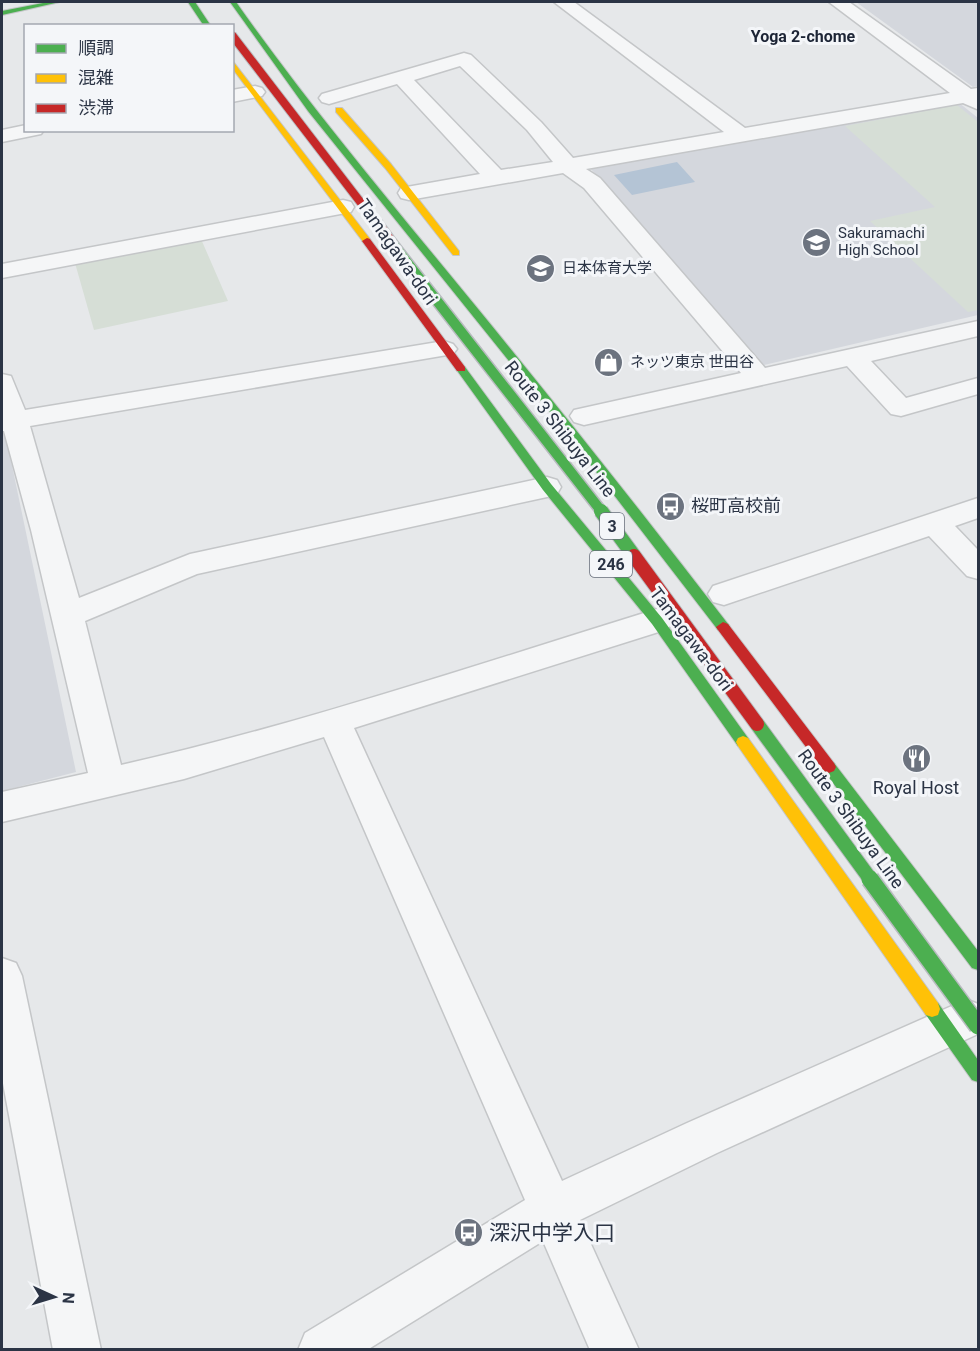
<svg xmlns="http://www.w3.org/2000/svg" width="980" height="1351" font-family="Roboto,'Noto Sans JP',sans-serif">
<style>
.built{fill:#d4d7dd}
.green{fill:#d6ded6}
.water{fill:#b4c4d5}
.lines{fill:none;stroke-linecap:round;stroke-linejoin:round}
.street-casing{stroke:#c4c6c8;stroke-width:3}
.fast-casing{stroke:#c4c6c8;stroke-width:2}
.slow-casing{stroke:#c4c6c8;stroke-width:2}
.jam-casing{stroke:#c4c6c8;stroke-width:2}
.street{fill:#f5f6f7;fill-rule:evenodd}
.fast{fill:#4caf50;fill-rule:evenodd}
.slow{fill:#ffc107;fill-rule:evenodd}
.jam{fill:#c62828;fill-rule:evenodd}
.fast-bridge-far2-casing{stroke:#b8bbbf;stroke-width:13;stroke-linecap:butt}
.fast-bridge-far1-casing{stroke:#b8bbbf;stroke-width:16;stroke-linecap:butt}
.fast-bridge-casing{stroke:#b8bbbf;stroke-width:20;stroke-linecap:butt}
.jam-bridge-far2-casing{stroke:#b8bbbf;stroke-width:10;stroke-linecap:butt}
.jam-bridge-far1-casing{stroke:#b8bbbf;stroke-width:13;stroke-linecap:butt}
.jam-bridge-casing{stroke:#b8bbbf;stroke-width:16;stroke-linecap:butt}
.fast-bridge-far2{stroke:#4caf50;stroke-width:10}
.fast-bridge-far1{stroke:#4caf50;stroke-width:14}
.fast-bridge{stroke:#4caf50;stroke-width:17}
.jam-bridge-far2{stroke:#c62828;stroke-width:8}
.jam-bridge-far1{stroke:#c62828;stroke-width:10}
.jam-bridge{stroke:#c62828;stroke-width:14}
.labels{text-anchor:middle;stroke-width:6;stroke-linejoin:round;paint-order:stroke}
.far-poi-label{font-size:15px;fill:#2b3445;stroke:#f4f6f9;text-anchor:start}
.far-neighbourhood-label{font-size:16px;font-weight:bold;fill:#1d2536;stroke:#f4f6f9}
.shield{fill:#f4f6f9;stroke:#676e7b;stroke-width:1.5}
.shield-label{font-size:16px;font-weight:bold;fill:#2b3445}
.street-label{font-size:18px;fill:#2b3445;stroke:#f4f6f9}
.poi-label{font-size:18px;fill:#2b3445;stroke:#f4f6f9;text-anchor:start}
.near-poi-label{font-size:21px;fill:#2b3445;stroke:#f4f6f9;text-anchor:start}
</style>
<rect width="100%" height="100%" fill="#e6e8ea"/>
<!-- built -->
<path class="built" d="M856,2H978V86L973,87Z
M958,102L978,118V315L764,365L591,169Z
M2,430L5,432L76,772L2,791Z"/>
<!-- green -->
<path class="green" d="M957,105L978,122V310L968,312L870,221L935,207L845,126Z
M201,239L228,301L94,330L75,263Z"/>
<!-- water -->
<path class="water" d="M677,162L695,182L632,195L614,175Z"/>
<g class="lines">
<defs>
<path id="street" d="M554,2H574L745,128L950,93L829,2H849L971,89L978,88L977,109L963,103L586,169L600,178L765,368L978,321V336L871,361L906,398L978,378V394L901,416L891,414L847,366L584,425L574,422L570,416L574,410L741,373L584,188L563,173L409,200L401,198L398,193L401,188L480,174L397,84L329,104L322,102L319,98L322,94L464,53L471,55L541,122L573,158L724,132ZM460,66L527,130L553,162L501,170L414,80Z
M255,86L262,88L265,92L262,96L232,102V90Z
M26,125V130H44L41,134L2,142V130Z
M343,200L351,202L354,207L351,212L2,278V264Z
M444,341L453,344L457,349L453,354L30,426L79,598L190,554L547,477L557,480L561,487L557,494L547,497L197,574L85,621L121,765C302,724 479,664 657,609L668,613L673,621L668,629L354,728L562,1181L687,1123L954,1005L968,1000L978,1004V1034L717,1153L580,1220L639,1350H590L543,1241L367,1350H298L305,1333L525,1200L324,737L184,779L2,822V792L88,773L31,530L4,431H2V374L11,376L25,410Z
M978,498V518L955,526L978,550V579L967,576L929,536L724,605L713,602L708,594L713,586Z
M2,958L16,963L22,976L101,1350H53L2,1078Z"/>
<path id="fast" d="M48,2H60L2,15V11Z
M188,2H195L211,26H204Z
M230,2H236C310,107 393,205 474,304C560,409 645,516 728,624L730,627L728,630H718L550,412L308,111Z
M461,366L465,367L551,484L662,618L748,738L750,742L748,746H738L652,624L543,490L456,369Z
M829,761L834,763L978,951V970L972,968L824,771L822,767L824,763Z
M932,1001L938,1003L978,1060V1082L972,1080L926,1015L924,1009L926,1003Z"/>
<path id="slow" d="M232,60L370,239V243H364L232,68Z
M336,108H342L391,164L459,251V255H453L385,168L336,112Z
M743,736L748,738L938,1003L940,1009L938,1015L932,1017L926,1015L738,746L736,742L738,738Z"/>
<path id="jam" d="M367,238L370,239L465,367V371H457L362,241Z
M723,622L728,624L834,763L836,767L834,771L829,773L824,771L718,630L716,627Z"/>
</defs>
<!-- street casing -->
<use href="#street" class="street-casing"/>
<!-- fast casing -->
<use href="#fast" class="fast-casing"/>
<!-- slow casing -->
<use href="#slow" class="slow-casing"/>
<!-- jam casing -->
<use href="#jam" class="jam-casing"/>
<!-- street -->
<use href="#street" class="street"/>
<!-- fast -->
<use href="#fast" class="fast"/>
<!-- slow -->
<use href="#slow" class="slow"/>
<!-- jam -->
<use href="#jam" class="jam"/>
<defs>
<path id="fast-bridge-far2" d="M391,242L602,512"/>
<path id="fast-bridge-far1" d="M601,511L634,556
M757,724L871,880"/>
<path id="fast-bridge" d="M870,879L978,1026"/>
<path id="jam-bridge-far2" d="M232,35L378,225"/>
<path id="jam-bridge-far1" d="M377,223L391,242"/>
<path id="jam-bridge" d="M634,556L757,724"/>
</defs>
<!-- fast-bridge-far2 casing -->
<use href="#fast-bridge-far2" class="fast-bridge-far2-casing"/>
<!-- fast-bridge-far1 casing -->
<use href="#fast-bridge-far1" class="fast-bridge-far1-casing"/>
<!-- fast-bridge casing -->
<use href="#fast-bridge" class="fast-bridge-casing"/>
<!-- jam-bridge-far2 casing -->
<use href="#jam-bridge-far2" class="jam-bridge-far2-casing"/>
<!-- jam-bridge-far1 casing -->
<use href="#jam-bridge-far1" class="jam-bridge-far1-casing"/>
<!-- jam-bridge casing -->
<use href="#jam-bridge" class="jam-bridge-casing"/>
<!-- fast-bridge-far2 -->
<use href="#fast-bridge-far2" class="fast-bridge-far2"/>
<!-- fast-bridge-far1 -->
<use href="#fast-bridge-far1" class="fast-bridge-far1"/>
<!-- fast-bridge -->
<use href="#fast-bridge" class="fast-bridge"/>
<!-- jam-bridge-far2 -->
<use href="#jam-bridge-far2" class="jam-bridge-far2"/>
<!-- jam-bridge-far1 -->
<use href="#jam-bridge-far1" class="jam-bridge-far1"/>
<!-- jam-bridge -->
<use href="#jam-bridge" class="jam-bridge"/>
</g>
<!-- icons -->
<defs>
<symbol id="school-disc" viewBox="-11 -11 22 22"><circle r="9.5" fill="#6c737f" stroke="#f4f6f9"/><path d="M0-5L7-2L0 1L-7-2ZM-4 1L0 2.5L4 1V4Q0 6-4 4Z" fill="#fff"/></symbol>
<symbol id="university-disc" viewBox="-11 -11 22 22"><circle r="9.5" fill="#6c737f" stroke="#f4f6f9"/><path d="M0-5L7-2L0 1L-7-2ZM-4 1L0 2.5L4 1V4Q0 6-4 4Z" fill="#fff"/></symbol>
<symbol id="shop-disc" viewBox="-11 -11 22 22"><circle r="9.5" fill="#6c737f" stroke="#f4f6f9"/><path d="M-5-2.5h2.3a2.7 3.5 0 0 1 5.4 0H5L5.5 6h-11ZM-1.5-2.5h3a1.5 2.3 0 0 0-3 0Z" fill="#fff"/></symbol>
<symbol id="bus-disc" viewBox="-11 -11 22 22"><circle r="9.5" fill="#6c737f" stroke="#f4f6f9"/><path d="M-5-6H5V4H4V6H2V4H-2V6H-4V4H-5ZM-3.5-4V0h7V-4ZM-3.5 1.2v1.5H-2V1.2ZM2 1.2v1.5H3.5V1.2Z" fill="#fff"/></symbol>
<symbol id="restaurant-disc" viewBox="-11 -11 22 22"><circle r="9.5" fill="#6c737f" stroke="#f4f6f9"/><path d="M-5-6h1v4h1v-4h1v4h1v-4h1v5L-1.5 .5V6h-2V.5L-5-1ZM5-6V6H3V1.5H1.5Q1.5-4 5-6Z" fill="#fff"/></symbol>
</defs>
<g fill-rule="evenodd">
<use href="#school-disc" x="800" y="226" width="33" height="33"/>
<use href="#university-disc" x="524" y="252" width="33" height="33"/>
<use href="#shop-disc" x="592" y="346" width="33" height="33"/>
<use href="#bus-disc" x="654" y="490" width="33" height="33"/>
<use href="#restaurant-disc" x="900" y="742" width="33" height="33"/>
<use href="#bus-disc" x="452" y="1216" width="33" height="33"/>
</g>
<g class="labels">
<!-- far-poi labels -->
<g class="far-poi-label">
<text x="838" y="238">Sakuramachi<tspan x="838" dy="17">High School</tspan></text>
<text x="562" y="273">日本体育大学</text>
<text x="630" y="367">ネッツ東京 世田谷</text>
</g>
<!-- far-neighbourhood labels -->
<g class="far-neighbourhood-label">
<text x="803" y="42">Yoga 2-chome</text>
</g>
<!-- shield labels -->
<g class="shield">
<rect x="600" y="513" width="24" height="26" rx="4.5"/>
<rect x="590" y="551" width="42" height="26" rx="4.5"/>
</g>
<g class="shield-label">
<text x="612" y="532">3</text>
<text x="611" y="570">246</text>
</g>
<!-- street labels -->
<g class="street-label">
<text transform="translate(397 252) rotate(55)" y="6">Tamagawa-dori</text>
<text transform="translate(560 429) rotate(52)" y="6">Route 3 Shibuya Line</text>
<text transform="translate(691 639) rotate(53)" y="6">Tamagawa-dori</text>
<text transform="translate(851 819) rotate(54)" y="6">Route 3 Shibuya Line</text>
</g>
<!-- poi labels -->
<g class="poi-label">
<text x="691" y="512">桜町高校前</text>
<text x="916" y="794" text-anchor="middle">Royal Host</text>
</g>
<!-- near-poi labels -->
<g class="near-poi-label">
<text x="489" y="1240">深沢中学入口</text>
</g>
</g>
<!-- border -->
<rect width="980" height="1351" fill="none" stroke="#2b3445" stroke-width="6"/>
<!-- legend -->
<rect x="24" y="24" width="210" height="108" fill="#f4f6f9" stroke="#a4a8b1" stroke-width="1.5"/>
<rect x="36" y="44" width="30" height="9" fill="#4caf50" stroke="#a4a8b1" stroke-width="1.5"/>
<text x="78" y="54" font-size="18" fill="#2b3445">順調</text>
<rect x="36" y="74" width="30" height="9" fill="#ffc107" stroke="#a4a8b1" stroke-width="1.5"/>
<text x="78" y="84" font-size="18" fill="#2b3445">混雑</text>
<rect x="36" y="104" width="30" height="9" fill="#c62828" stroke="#a4a8b1" stroke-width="1.5"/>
<text x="78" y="114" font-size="18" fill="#2b3445">渋滞</text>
<!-- north arrow -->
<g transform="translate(54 1297) rotate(94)" stroke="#f4f6f9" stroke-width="4.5" paint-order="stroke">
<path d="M0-4.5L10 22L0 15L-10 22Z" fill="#2b3445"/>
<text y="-9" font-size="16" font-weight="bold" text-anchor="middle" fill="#2b3445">N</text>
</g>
</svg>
